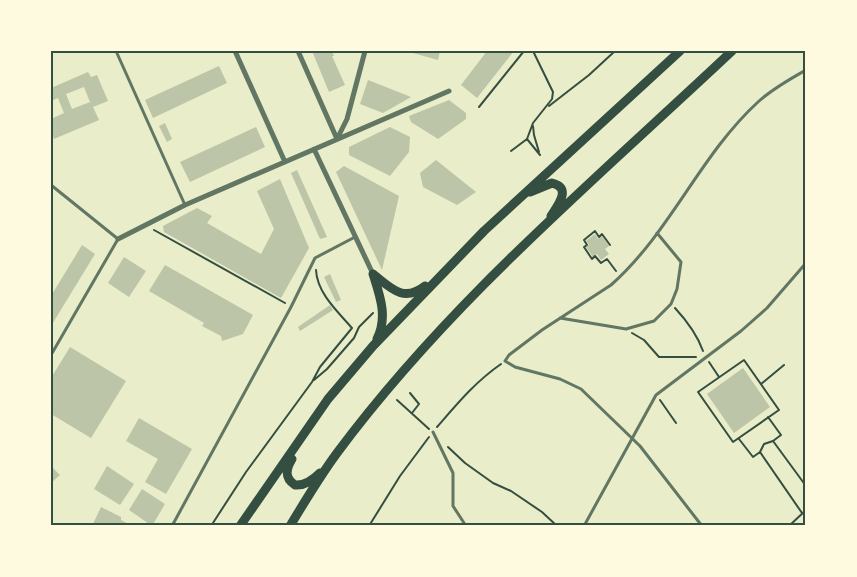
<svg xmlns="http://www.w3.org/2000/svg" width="857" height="577" font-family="Mulish,sans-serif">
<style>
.building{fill:#bcc5a7;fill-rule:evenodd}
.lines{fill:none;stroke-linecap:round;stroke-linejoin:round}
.path{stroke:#344e41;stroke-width:2}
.service{stroke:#617663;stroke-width:3}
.minor{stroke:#617663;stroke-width:5}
.secondary{stroke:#344e41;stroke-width:9}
.neatline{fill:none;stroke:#344e41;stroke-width:2}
</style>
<rect width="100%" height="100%" fill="#e9edc9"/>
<!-- building -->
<path class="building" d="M312,51H332L334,56H332L345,85L329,92Z
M406,51H440L438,60Z
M487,51H514L477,98L461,85Z
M219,66L227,83L153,118L145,100Z
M88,72L91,77L97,75L108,101L93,107L99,120L54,139L51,131V119L64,113L58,98L51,101V88ZM84,87L90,102L72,109L66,94Z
M368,80L411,97L383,113L360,104Z
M449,100L466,113V119L438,139L411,122L409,116Z
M165,123L172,139L167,142L159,126Z
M256,127L265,147L190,182L180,162Z
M390,127L410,137L409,152L390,176L349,155V147Z
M436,160L476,192L457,205L423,187L420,173Z
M344,166L399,196L382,270L336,172Z
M297,170L327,237L320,239L291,173Z
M280,179L309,248L281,298L164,232L163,226L197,208L212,216L207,223L261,254L274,229L257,191Z
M595,234L598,239L602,236L609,246L605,249L609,254L601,260L597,254L593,257L586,247L589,245L586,241Z
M82,245L95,254L51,326V296Z
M124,257L146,271L129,297L108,283Z
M165,265L253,315L243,334L222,341L221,336L202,326L204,323L149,291Z
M330,274L341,300L336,302L324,277Z
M330,305L333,310L300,331L298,327Z
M70,347L126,381L91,438L51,414V378Z
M743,368L770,407L734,433L707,394Z
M139,418L192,449L166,494L145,482L158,459L126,441Z
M51,466L60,475L51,483Z
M107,466L134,484L120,505L94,489Z
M142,489L165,504L152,526L129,510Z
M101,507L121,517V520L132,526H92Z"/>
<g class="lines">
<!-- path -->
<path class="path" d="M533,51L553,92L552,99L533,123L527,139L540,155
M549,106L589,75L615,51
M479,107L524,51
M533,126L534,135L539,152
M511,151L527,139
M154,230L285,303
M610,245L602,234L599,237L595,231L584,240L587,245L584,247L592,259L595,256L601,263L607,259L616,271
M675,308C687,321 697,334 703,351
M632,333L644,340L659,357H696
M744,360L779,410L733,442L698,392Z
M709,362L719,377
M314,380L327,369L354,338L359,327L373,313
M761,384L784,365
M410,393L419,404L412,413
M397,400L429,429
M660,400L676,423
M768,417L781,435L773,441
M437,427C457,404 475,382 501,364
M739,439L753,457L760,452
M448,447L465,463L493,483L511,491L542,512L557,526
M802,513L760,452L764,444L773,441L806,486
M211,526L246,472L312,382L320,367L352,328C338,312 317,293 316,270
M369,526L400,476L429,437
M789,526L806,510"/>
<!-- service -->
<path class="service" d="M116,51L185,205
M51,185L118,239L51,355
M560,318L626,329L654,321L671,304L677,289L681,262L657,233
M433,432L453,473V506L466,526
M172,526L291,307L315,258L355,237
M584,526L656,395L741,331L767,308L806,263
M702,526L640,446L581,389L560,379L515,367L505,361L509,355L542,330L611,285C670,233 700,155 758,102C772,89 790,79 806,70"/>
<!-- minor -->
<path class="minor" d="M235,51L285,162
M298,51L337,139
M337,139L347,119L365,51
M314,149L373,274
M118,239L185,205L449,91"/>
<!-- secondary -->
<path class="secondary" d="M530,192L552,183C572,188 558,205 551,216
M373,274C391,288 403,303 425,286
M373,274C380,296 388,317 377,339
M292,459C286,469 284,478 295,485C305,486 313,480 320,473
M240,526L328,399L373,346L484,231L680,51
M290,526C305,501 320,476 337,453C449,302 595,180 732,51"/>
</g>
<!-- border -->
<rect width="857" height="577" fill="none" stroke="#fefae0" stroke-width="105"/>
<rect x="52" y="52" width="752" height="472" class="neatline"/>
</svg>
